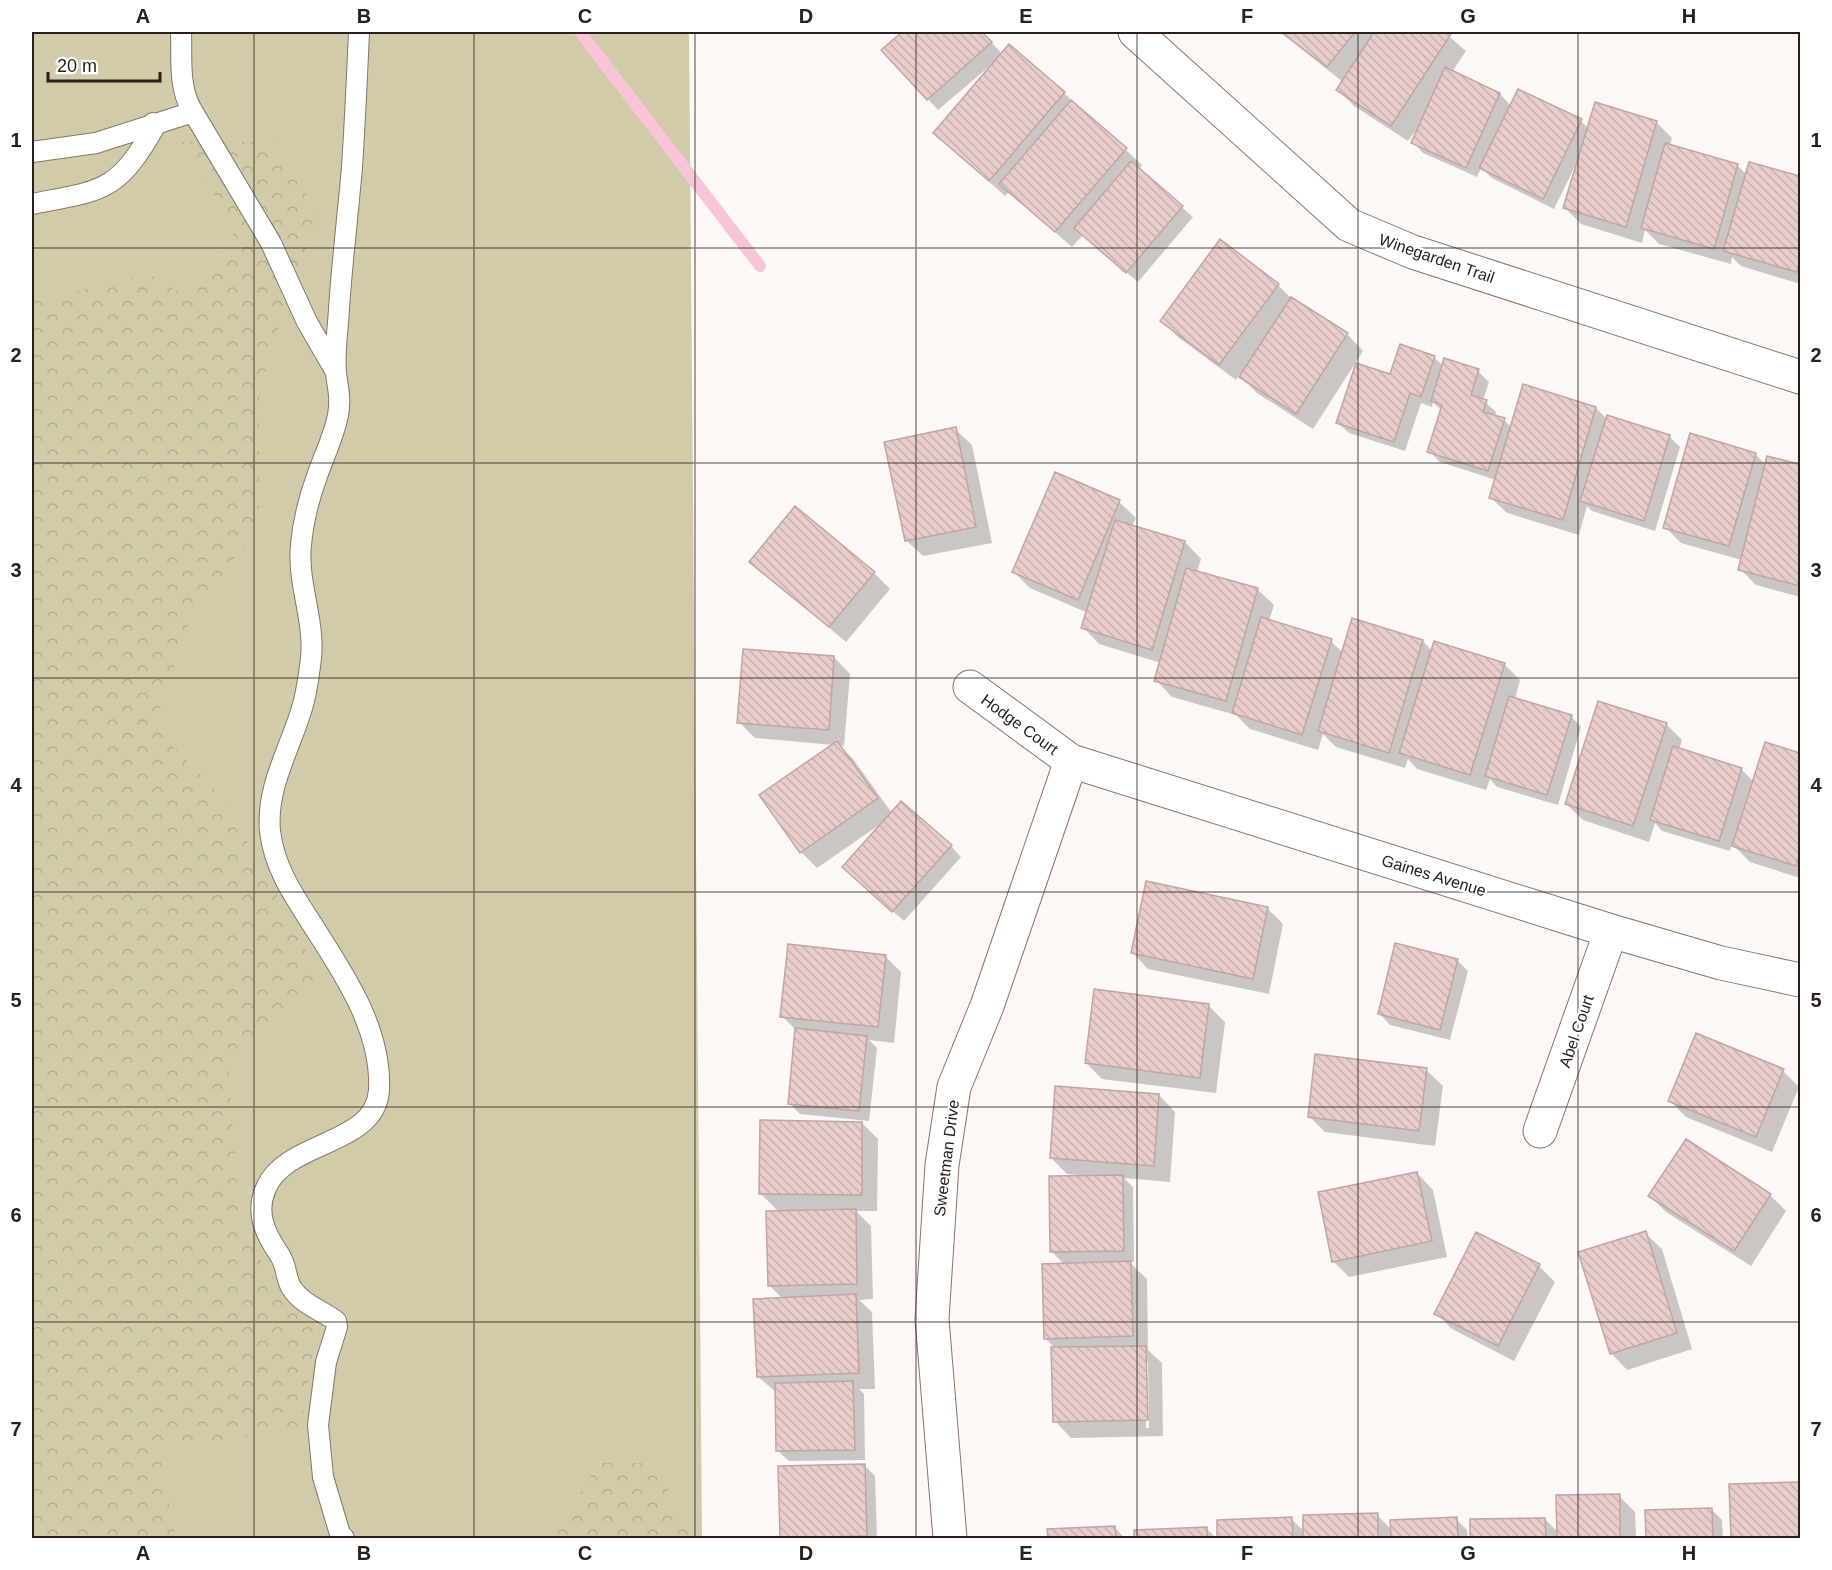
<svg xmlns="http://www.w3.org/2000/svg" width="1832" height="1570" font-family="Arial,sans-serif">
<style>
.green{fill:#d1cba9}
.forest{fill:url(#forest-crowns)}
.shadow{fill:#0003;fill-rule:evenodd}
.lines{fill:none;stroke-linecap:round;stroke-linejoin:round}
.stream{stroke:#f7c5d5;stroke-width:12}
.building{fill:url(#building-back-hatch);stroke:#c0a5a3;stroke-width:1.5}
.lane-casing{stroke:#897368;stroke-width:22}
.street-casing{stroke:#897368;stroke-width:35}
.lane{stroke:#fff;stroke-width:20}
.street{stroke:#fff;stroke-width:33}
.grid{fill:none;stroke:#29201c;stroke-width:1.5;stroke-opacity:0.55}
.labels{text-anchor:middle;stroke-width:4.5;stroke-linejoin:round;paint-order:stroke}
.street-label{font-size:16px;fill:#29201c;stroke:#fff}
.neatline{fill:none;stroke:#29201c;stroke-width:2}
.grid-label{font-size:20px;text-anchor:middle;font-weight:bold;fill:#29201c}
</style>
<defs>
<pattern id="forest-crowns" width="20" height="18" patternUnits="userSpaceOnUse" patternTransform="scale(1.5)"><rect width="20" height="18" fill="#d1cba9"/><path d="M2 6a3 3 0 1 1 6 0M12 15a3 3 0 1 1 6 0" fill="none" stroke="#b3ae91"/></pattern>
<pattern id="building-back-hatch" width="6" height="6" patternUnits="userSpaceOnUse" patternTransform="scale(1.5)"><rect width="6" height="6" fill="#e9cdcb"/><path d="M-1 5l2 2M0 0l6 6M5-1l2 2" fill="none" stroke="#c8b0ae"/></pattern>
</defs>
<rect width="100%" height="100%" fill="#fdf8f6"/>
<!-- green -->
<path class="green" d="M32,32H689L702,1538H32Z"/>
<!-- forest -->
<path class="forest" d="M181,142H272L319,214L284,307L259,398V526L191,616L154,727L225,800L323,980L228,1057L240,1232L316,1334L301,1427L159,1450L176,1538H32V301L149,274L182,294L210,271L233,234L208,183Z
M598,1463H656L691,1538H547L559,1530Z"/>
<!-- shadow -->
<path class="shadow" d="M904,32H982L1002,54L1064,93L1142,165L1139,170L1193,217L1138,282L1083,235L1072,247L1009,192L1005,196L935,133L998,59L938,110L883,50Z
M1280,32H1444L1466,51L1452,72L1500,94L1511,106L1581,121L1588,128L1656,122L1672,138L1670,146L1737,165L1747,175L1750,163L1800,178V284L1741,266L1732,257L1731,264L1659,244L1645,230L1642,243L1581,224L1565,208L1577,162L1554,209L1492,178L1481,168L1477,177L1423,153L1413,142L1420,125L1408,141L1354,106L1338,90L1343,82Z
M1278,285L1295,302L1347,334L1363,351L1313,429L1257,393L1239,375L1236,380L1178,337L1162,321Z
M1434,357L1443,366L1478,371L1489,382L1483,400L1496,412L1495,417L1504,420L1511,427L1596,408L1607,419L1669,436L1680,447L1655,531L1592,511L1587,506L1579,535L1507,513L1490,497L1496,480L1440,462L1429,451L1442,411L1433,402L1432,407L1421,403L1405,451L1349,433L1338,423L1391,376Z
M955,429L972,445L992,543L923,556L906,540Z
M1755,454L1766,465L1768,457L1800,466V597L1756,585L1740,569L1742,560L1681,543L1665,527Z
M1055,474L1119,502L1136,518L1132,526L1185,542L1201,559L1197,572L1257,589L1274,605L1269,621L1331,641L1343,653L1423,641L1432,651L1504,664L1520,680L1515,699L1571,716L1581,727L1558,805L1497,787L1490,779L1486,790L1417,769L1408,759L1405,768L1336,747L1323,734L1318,750L1250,729L1236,715L1172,697L1156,680L1161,663L1099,644L1083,627L1088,613L1030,588L1014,572Z
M751,562L874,573L890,589L846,642Z
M834,657L850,674L844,746L839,745L853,759L892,813L951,846L961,857L904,921L854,878L882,823L817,868L801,852L834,745L755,738L739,722Z
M1666,724L1682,740L1679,750L1741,769L1754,782L1766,744L1800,754V878L1750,862L1732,844L1730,851L1662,831L1655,823L1649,842L1583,820L1566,804Z
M1267,908L1283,924L1269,994L1148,969L1132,952Z
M885,956L901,972L894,1043L869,1040L877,1048L869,1121L800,1114L789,1103L797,1031L782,1016Z
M1457,960L1468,971L1450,1040L1390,1025L1380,1014Z
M1209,1006L1225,1022L1216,1093L1102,1079L1086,1063Z
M1426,1070L1443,1086L1435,1146L1325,1132L1309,1116Z
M1783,1071L1799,1087L1772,1152L1686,1117L1670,1101Z
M1159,1095L1175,1112L1170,1182L1124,1178L1133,1187L1134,1262H1129L1147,1279L1148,1350L1162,1363L1163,1436L1071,1438L1055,1421L1056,1349L1045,1338L1065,1265L1052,1252L1080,1175L1067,1174L1051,1158ZM1145,1362H1148L1149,1428H1146Z
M862,1123L878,1139L877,1211H856L871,1226L873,1299L859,1300L872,1312L875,1389H859L864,1394L865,1460L789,1461L778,1451L777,1393L758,1377L783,1299L770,1286L779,1212L761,1194Z
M1417,1173L1433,1190L1447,1257L1349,1277L1333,1261Z
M1770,1195L1786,1211L1751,1266L1666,1212L1650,1196Z
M1645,1233L1662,1249L1692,1349L1627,1370L1611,1353Z
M1539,1266L1555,1282L1514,1361L1452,1329L1436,1313Z
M864,1465L875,1476L877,1538H782Z
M1800,1483V1538H1732L1731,1486Z
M1619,1496L1635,1512L1636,1538H1472L1471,1521L1545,1519L1558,1532Z
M1711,1509L1722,1520L1723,1538H1647L1646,1511Z
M1377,1515L1392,1530L1456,1519L1467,1530L1468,1538H1219L1218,1521L1291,1519L1305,1532Z
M1114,1527L1125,1538H1049V1531Z
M1206,1528L1216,1538H1135V1532Z"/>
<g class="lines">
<!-- stream -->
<path class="stream" d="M580,32L760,266"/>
</g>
<!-- building -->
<path class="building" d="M902,32H982L992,42L927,100L881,50Z
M1281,32H1355L1327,67Z
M1374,32H1447L1451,34L1391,126L1336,90Z
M1009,44L1065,92L989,181L933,133Z
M1445,67L1500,93L1466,168L1411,143Z
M1518,89L1582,119L1543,199L1479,168Z
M1071,100L1127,148L1055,232L999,184Z
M1595,102L1657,121L1626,227L1563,208Z
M1665,143L1738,164L1714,249L1641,228Z
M1131,161L1183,206L1126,273L1074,228Z
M1749,162L1800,176V258L1797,272L1723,251Z
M1220,239L1279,284L1219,365L1160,321Z
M1291,297L1348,333L1296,414L1239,377Z
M1400,344L1435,356L1421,397L1410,393L1394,442L1336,423L1356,363L1390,374Z
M1444,358L1479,369L1471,395L1487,400L1483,412L1505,418L1488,471L1427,452L1442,405L1431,401Z
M1523,384L1596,407L1563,520L1489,498Z
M1607,415L1670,435L1644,521L1580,501Z
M956,427L976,527L905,541L884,442Z
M1690,433L1756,453L1729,546L1663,528Z
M1767,456L1800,464V586L1738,570Z
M1055,472L1120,500L1078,600L1012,572Z
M795,506L875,572L829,627L749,562Z
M1115,520L1185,541L1152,650L1081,628Z
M1186,568L1258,588L1226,701L1154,681Z
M1261,617L1332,639L1302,735L1232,713Z
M1352,618L1423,640L1389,753L1318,731Z
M1434,641L1505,663L1470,775L1399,753Z
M743,649L834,656L829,730L737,723Z
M1509,696L1572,715L1547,795L1485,776Z
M1598,701L1667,723L1633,826L1565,804Z
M837,741L878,798L800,853L759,795Z
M1765,742L1800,753V853L1796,866L1732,846Z
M1673,746L1742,768L1719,841L1650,820Z
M901,801L952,845L892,912L842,867Z
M1146,881L1268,907L1253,979L1131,953Z
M1395,943L1458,959L1440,1030L1378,1014Z
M788,944L886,955L878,1027L780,1017Z
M1094,989L1209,1004L1200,1078L1085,1063Z
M795,1028L867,1036L859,1111L788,1104Z
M1696,1033L1784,1069L1756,1137L1668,1101Z
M1315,1054L1427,1068L1419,1131L1308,1117Z
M1055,1086L1159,1094L1154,1166L1050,1158Z
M760,1120L862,1122V1195L759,1194Z
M1686,1139L1771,1194L1734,1251L1648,1196Z
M1417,1172L1432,1241L1332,1262L1318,1192Z
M1123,1175L1124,1251L1050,1252L1049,1176Z
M856,1209L857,1284L768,1286L766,1211Z
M1646,1231L1677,1333L1610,1354L1578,1252Z
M1476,1232L1540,1264L1498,1346L1434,1314Z
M1131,1261L1133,1336L1044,1339L1042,1264Z
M856,1294L859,1373L757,1377L753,1299Z
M1146,1346L1148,1420L1053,1422L1051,1347Z
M853,1381L855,1450L776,1451L775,1383Z
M865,1464L867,1536L780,1538L778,1466Z
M1800,1482V1538H1731L1729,1484Z
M1620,1494V1538H1557L1556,1495Z
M1712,1508L1713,1538H1646L1645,1510Z
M1378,1513V1538H1303V1515Z
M1292,1517L1293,1538H1217V1520Z
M1457,1517L1458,1538H1391L1390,1520Z
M1545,1518L1546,1538H1470V1519Z
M1115,1526L1116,1538H1048L1047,1529Z
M1207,1527V1538H1134V1530Z"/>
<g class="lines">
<defs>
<path id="lane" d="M181,32C182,59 178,88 193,112
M32,152L96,143L193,112L271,243L307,322L336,372
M32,204C103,190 117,193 155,126L153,123
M344,1538L340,1534L323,1477L318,1425L326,1362L337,1327L336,1321C320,1309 302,1305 291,1287C285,1276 287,1265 279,1254C265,1233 255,1213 266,1188C286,1140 376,1146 379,1090C382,1028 342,971 310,921C292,893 274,866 270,831C266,787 290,749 302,708C307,692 309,675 311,658C315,620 297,583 301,545C303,522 309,498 317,476C324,456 334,436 338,415C341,399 338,389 336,373C334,353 338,329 339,309C342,262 348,214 352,167C355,122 357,77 359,32"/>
<path id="street" d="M1135,32L1349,225L1413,252L1800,377
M970,687L1071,761L1611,931L1721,963L1800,980
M1540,1131L1611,931
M950,1538L932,1319L942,1165L954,1087L987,1006L1071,761"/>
</defs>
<!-- lane casing -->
<use href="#lane" class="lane-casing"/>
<!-- street casing -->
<use href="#street" class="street-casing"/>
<!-- lane -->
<use href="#lane" class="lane"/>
<!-- street -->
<use href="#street" class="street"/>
</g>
<!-- grid -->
<path class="grid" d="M254,32V1538M474,32V1538M695,32V1538M916,32V1538M1137,32V1538M1358,32V1538M1578,32V1538M32,248H1800M32,463H1800M32,678H1800M32,892H1800M32,1107H1800M32,1322H1800"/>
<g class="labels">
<!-- street labels -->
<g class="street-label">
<text transform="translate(1437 258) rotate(19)" y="6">Winegarden Trail</text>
<text transform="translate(1020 724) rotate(36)" y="6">Hodge Court</text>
<text transform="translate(1434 875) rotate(17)" y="6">Gaines Avenue</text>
<text transform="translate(1576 1031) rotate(-71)" y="6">Abel Court</text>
<text transform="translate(946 1158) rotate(-83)" y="6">Sweetman Drive</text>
</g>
</g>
<!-- border -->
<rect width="1832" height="1570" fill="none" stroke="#ffffff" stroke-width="66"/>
<!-- scale -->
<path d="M48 72v9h112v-9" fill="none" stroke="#29201c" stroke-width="3"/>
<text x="57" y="72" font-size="18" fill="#29201c" stroke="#ffffff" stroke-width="4.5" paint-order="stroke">20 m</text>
<rect x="33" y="33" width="1766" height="1504" class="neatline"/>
<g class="grid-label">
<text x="143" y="23">A</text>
<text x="364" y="23">B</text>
<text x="585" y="23">C</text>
<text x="806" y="23">D</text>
<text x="1026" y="23">E</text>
<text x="1247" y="23">F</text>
<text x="1468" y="23">G</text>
<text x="1689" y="23">H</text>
<text x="16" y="147">1</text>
<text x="1816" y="147">1</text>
<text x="16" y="362">2</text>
<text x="1816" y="362">2</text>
<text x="16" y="577">3</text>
<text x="1816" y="577">3</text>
<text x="16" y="792">4</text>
<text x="1816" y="792">4</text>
<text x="16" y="1007">5</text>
<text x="1816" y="1007">5</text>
<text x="16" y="1222">6</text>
<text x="1816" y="1222">6</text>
<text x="16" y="1436">7</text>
<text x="1816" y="1436">7</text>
<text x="143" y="1560">A</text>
<text x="364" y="1560">B</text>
<text x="585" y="1560">C</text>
<text x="806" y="1560">D</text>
<text x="1026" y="1560">E</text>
<text x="1247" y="1560">F</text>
<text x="1468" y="1560">G</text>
<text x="1689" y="1560">H</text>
</g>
</svg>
